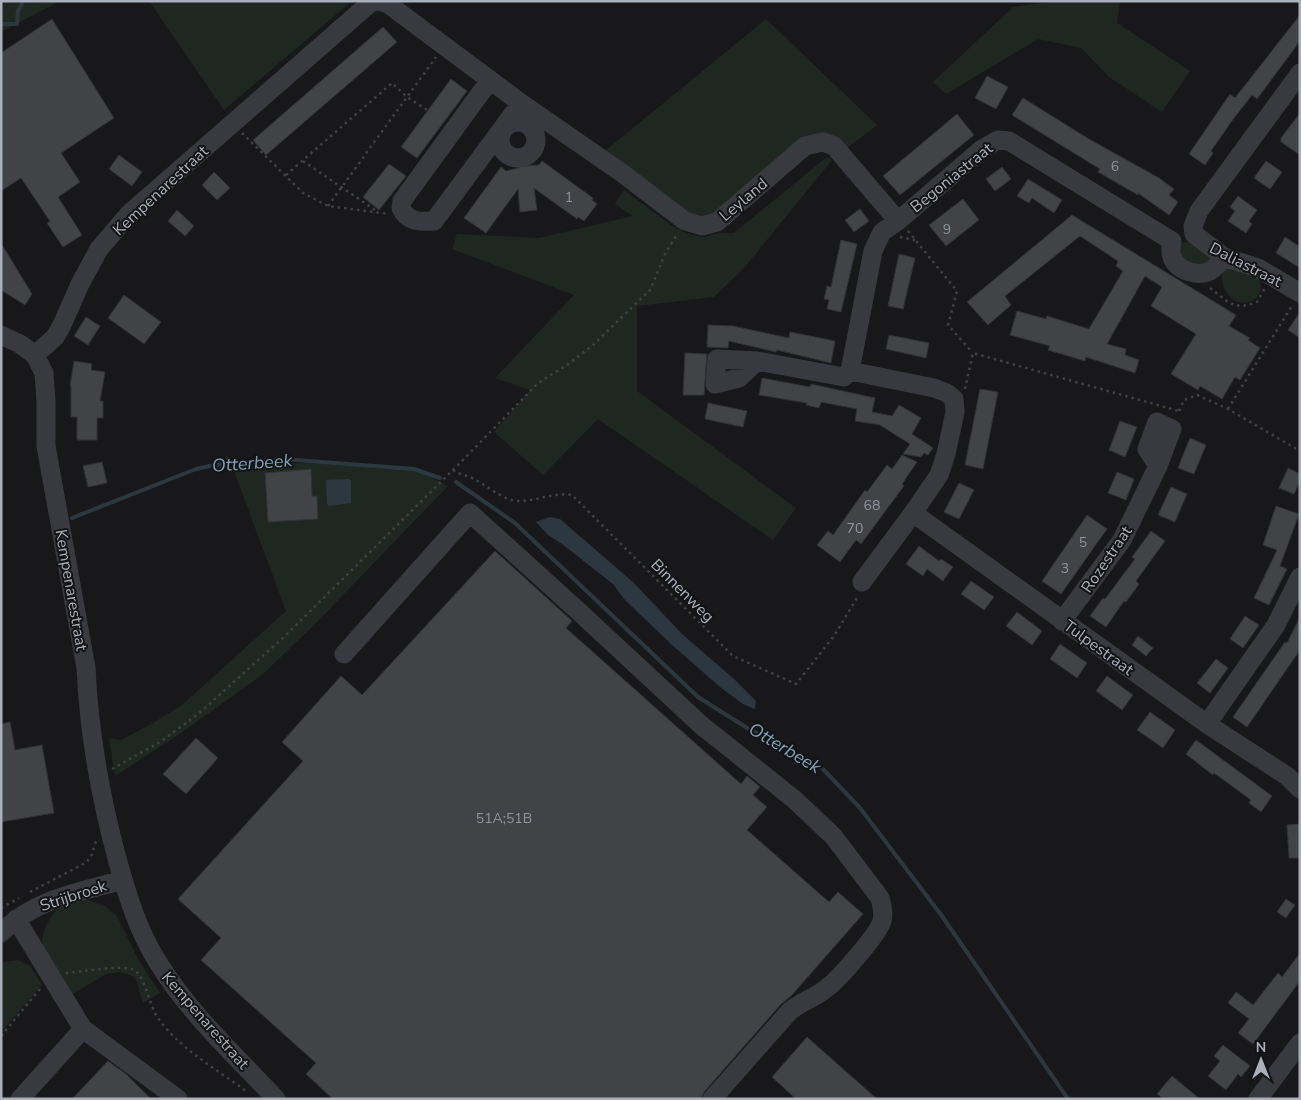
<svg xmlns="http://www.w3.org/2000/svg" width="1301" height="1100" font-family="'Nunito Sans',sans-serif">
<style>
.green{fill:#1f2820}
.water{fill:#2c383f}
.lines{fill:none;stroke-linecap:round;stroke-linejoin:round}
.stream{stroke:#2c383f;stroke-width:4}
.building{fill:#414347;stroke:#313236}
.path{stroke:#3e4146;stroke-width:2.5;stroke-dasharray:2.5 4;stroke-linecap:butt}
.minor{stroke:#383a3f;stroke-width:19}
.labels{text-anchor:middle;stroke-width:4;stroke-linejoin:round;paint-order:stroke}
.number-label{font-size:14px;fill:#8f959e}
.street-label{font-size:16px;fill:#a9b0bb;stroke:#121315}
.water-label{font-size:18px;font-style:italic;fill:#7da1b8;stroke:#121315}
</style>
<rect width="100%" height="100%" fill="#18181a"/>
<!-- green -->
<path class="green" d="M1,1H60L1,32Z
M149,1H352L224,110Z
M1055,1H1118L1120,2L1117,23L1190,71L1162,112L1109,77L1081,48L1038,39L946,94L933,82L1013,7Z
M766,19L877,125L847,148L832,136L717,214L703,217L691,214L605,151Z
M827,157L832,160L744,268L714,297L637,306V391L796,508L773,540L598,419L543,475L494,432L530,390L495,378L574,295L452,249L457,234L539,238L633,216L615,204L624,190L675,228L692,235L704,237L717,233H734Z
M1185,242H1191L1210,257V265L1187,266L1178,250L1181,244Z
M1227,267L1259,278C1269,303 1233,315 1223,285C1221,277 1221,273 1227,267Z
M311,463L414,469L448,486L317,622L262,675L181,733L115,776L109,738L121,740L153,723L182,705L286,611L232,466L243,464Z
M88,900L104,905L117,916L139,961L160,993L143,1003L135,977L121,972L106,974L71,995C66,986 43,957 42,950C40,932 52,908 69,902C75,901 82,901 88,900Z
M18,960L30,966L42,985L4,1029L1,1027V962Z"/>
<!-- water -->
<path class="water" d="M349,479L351,481V503L329,506L327,504L326,480Z
M550,517L560,519L634,583L682,634L734,679L756,701L755,709L743,704L720,687L671,644L625,600L613,584L562,544L548,535L536,522Z"/>
<g class="lines">
<!-- stream -->
<path class="stream" d="M1,24H17L18,11L23,1
M456,482L515,523L698,697L752,731L767,737L822,768L860,808L942,916L1068,1099
M72,518L196,469L214,465L283,459L414,469L440,478"/>
</g>
<!-- building -->
<path class="building" d="M1300,15V41L1257,99L1252,95L1231,122L1211,151L1213,153L1205,165L1189,154L1230,94L1235,98Z
M52,19L114,118L61,153L80,182L58,197L82,235L63,247L47,223L50,221L21,178L1,191V53Z
M383,27L397,42L266,155L253,140Z
M987,76L1008,87L996,109L975,98Z
M451,79L467,91L417,158L401,147Z
M1023,98L1089,139L1159,178L1174,189L1169,195L1178,202L1169,215L1138,193V195L1098,172L1100,169L1012,115Z
M1300,113V155L1281,142V138Z
M957,114L974,135L900,195L883,176Z
M119,155L142,172L132,186L109,169Z
M520,161L526,166L539,165L542,161L593,198L592,200L597,204L584,221L578,217L577,219L534,188L537,210L520,212L518,189L486,233L464,218L501,167L506,171L519,168Z
M1266,161L1282,172L1270,189L1254,178Z
M389,164L406,176L379,210L363,197Z
M1002,167L1011,179L995,191L986,179Z
M214,172L230,188L217,200L202,185Z
M1028,179L1062,200L1054,213L1032,198L1029,203L1017,196Z
M1238,196L1257,210L1249,221L1252,224L1246,233L1228,221L1235,211L1230,207Z
M963,199L979,220L946,246L929,225Z
M860,209L869,221L854,232L845,220Z
M177,210L194,226L185,236L168,221Z
M1072,215L1236,315L1229,326L1250,338L1248,340L1260,348L1240,380L1235,377L1222,399L1200,386L1198,390L1171,374L1196,334L1151,306L1162,287L1145,276L1107,344L1126,349L1125,355L1139,360L1135,373L1086,357L1085,361L1048,350L1050,346L1010,335L1017,311L1046,319L1047,316L1089,329L1123,271L1116,266L1118,261L1080,236L1005,296L1011,305L988,325L967,302Z
M1285,237L1300,247V268L1276,253Z
M841,240L857,244L841,312L827,309L829,300L824,299L827,286L831,287Z
M1,243L32,294L25,305L1,290Z
M899,254L915,258L903,309L888,306Z
M124,295L161,322L144,344L108,318Z
M1300,312V338L1288,330Z
M86,317L100,326L88,345L74,336Z
M708,325L733,326L789,338L790,332L835,341L831,363L777,350L776,352L729,341L728,348L707,347Z
M889,335L929,343L926,358L886,349Z
M685,353L707,354L704,395H683Z
M74,361L92,364L91,370L105,372L100,401H103V418H97V440H77V417H71V386H70Z
M762,378L810,387L811,384L875,398L872,412L892,416L899,405L921,418L912,434L933,448L928,455L924,453L921,457L903,454L910,444L880,425L855,421L857,409L821,402L819,408L806,405L807,403L759,395Z
M980,389L998,392L983,469L965,465Z
M708,403L747,411L743,427L705,419Z
M1120,421L1137,427L1125,457L1109,450Z
M1190,438L1206,445L1194,474L1178,468Z
M902,455L917,462L902,484L904,486L861,544L856,540L840,562L817,545L828,531L833,535L865,490L867,492L887,465L892,469Z
M102,462L107,483L88,487L83,466Z
M1288,468L1300,474V481L1294,494L1279,488Z
M311,469L312,496H317L318,519L268,522L265,473Z
M1117,472L1134,479L1126,500L1108,493Z
M959,483L974,490L959,519L944,512Z
M1171,487L1187,494L1175,522L1158,515Z
M1276,506L1299,514L1280,566L1287,569L1269,605L1254,598L1277,550L1263,545Z
M1087,515L1107,529L1061,594L1042,581Z
M1151,531L1165,541L1136,581L1139,584L1126,602L1124,601L1106,627L1090,616L1103,598L1105,599L1135,559L1132,557Z
M919,546L939,561L941,559L953,567L943,581L927,569L923,576L906,564Z
M495,551L572,621L566,628L741,784L747,776L760,787L753,795L767,807L747,830L829,902L838,892L863,914L791,996L781,1004L704,1092L701,1099H333L306,1074L316,1063L201,960L221,938L178,899L303,761L282,742L341,676L362,695Z
M971,581L994,597L984,610L961,594Z
M1017,612L1042,631L1032,645L1006,626Z
M1245,616L1259,625L1243,648L1230,639Z
M1300,617V650L1247,727L1233,717L1285,642L1287,643Z
M1138,636L1153,648L1146,656L1132,645Z
M1060,644L1087,663L1077,678L1050,659Z
M1216,659L1228,668L1210,693L1197,683Z
M1107,676L1133,695L1122,710L1096,691Z
M1150,712L1175,730L1163,748L1137,730Z
M10,722L15,750L42,745L54,813L1,822V724Z
M196,738L218,758L186,794L163,774Z
M1196,740L1272,796L1261,812L1249,803L1251,800L1214,773L1213,775L1186,754Z
M1300,824V858H1289L1287,825Z
M1286,899L1295,905L1286,918L1277,912Z
M1300,953V981L1253,1044L1238,1033L1249,1019L1228,1003L1236,992L1253,1005L1278,973L1282,977Z
M807,1037L877,1099H796L772,1077Z
M1223,1045L1250,1066L1241,1077L1238,1074L1226,1090L1208,1076L1220,1061L1214,1056Z
M108,1061L126,1074L151,1099H72Z
M1172,1076L1200,1099H1164L1157,1094Z"/>
<g class="lines">
<!-- path -->
<path class="path" d="M242,133L303,193L328,206L389,214
M303,161L378,212
M286,175L392,83L407,97L443,120
M328,206L436,57
M908,231L957,291L948,325L972,352
M900,237L915,240
M1210,288C1229,302 1233,311 1257,302L1265,288
M965,389L973,353L1179,411
M1228,409L1293,304
M1179,411L1184,400L1197,395L1228,409L1300,451
M453,470C460,475 467,475 474,479C486,485 506,502 519,501C537,501 554,492 572,495L733,656L796,684L834,636L858,596
M112,769L160,742L197,715L285,636L462,461L538,383L570,363L594,344L650,290L666,252L678,233
M30,892L87,862L92,854L96,841
M1,908L19,898
M66,973C81,972 122,964 134,970C146,977 149,1006 158,1018C179,1048 216,1069 246,1091
M1,1036L40,989"/>
<!-- minor -->
<path class="minor" d="M380,1L388,4L521,103L622,173L685,221L702,226L717,222L805,146L823,142L834,146L898,221
M490,80L402,201L401,208C407,222 421,222 434,221L521,103
M500 140a18 18 0 1 1 36 0a18 18 0 1 1-36 0Z
M1194,234L1193,226L1199,211L1300,73
M1194,234L1224,257L1258,268L1300,293
M1172,241C1171,246 1170,252 1172,257C1177,271 1198,277 1210,271C1216,268 1220,262 1224,257
M1,335L20,344L35,355L44,373L46,401V446L86,668C89,733 101,800 118,862C128,898 139,933 159,964C190,1014 236,1056 276,1099
M35,355L55,337L61,327L80,284L99,249L129,214L370,3L377,1
M757,361L739,378L715,384L717,359L757,361L844,377L850,371
M913,513L1207,724L1287,776L1300,789
M862,582L913,513L939,475L946,454L955,412L954,399L947,393L934,388L850,371L873,251L882,232L898,221L982,149L998,140L1009,141L1172,241
M1062,621L1122,540L1158,466L1147,449L1157,422L1172,429L1158,466
M344,654L470,513L575,608L701,725L795,800L834,837L880,898C882,906 884,913 882,921C879,933 839,979 828,987C816,998 801,1001 789,1012L712,1099
M1207,724L1276,625L1300,577
M16,919L83,1029L20,1099
M1,933C34,899 80,892 123,880
M83,1029L178,1099
M1258,1099L1300,1043"/>
</g>
<g class="labels">
<!-- number labels -->
<g class="number-label">
<text x="1115" y="171">6</text>
<text x="569" y="202">1</text>
<text x="947" y="234">9</text>
<text x="872" y="510">68</text>
<text x="855" y="533">70</text>
<text x="1083" y="547">5</text>
<text x="1065" y="573">3</text>
<text x="504" y="823">51A;51B</text>
</g>
<!-- street labels -->
<g class="street-label">
<text transform="translate(951 177) rotate(-39)" y="6">Begoniastraat</text>
<text transform="translate(160 190) rotate(-43)" y="6">Kempenarestraat</text>
<text transform="translate(743 199) rotate(-40)" y="6">Leyland</text>
<text transform="translate(1246 264) rotate(27)" y="6">Daliastraat</text>
<text transform="translate(1106 559) rotate(-56)" y="6">Rozestraat</text>
<text transform="translate(72 590) rotate(80)" y="6">Kempenarestraat</text>
<text transform="translate(683 590) rotate(45)" y="6">Binnenweg</text>
<text transform="translate(1099 647) rotate(36)" y="6">Tulpestraat</text>
<text transform="translate(73 895) rotate(-18)" y="6">Strijbroek</text>
<text transform="translate(206 1020) rotate(49)" y="6">Kempenarestraat</text>
</g>
<!-- water labels -->
<g class="water-label">
<text transform="translate(252 463) rotate(-4)" y="6">Otterbeek</text>
<text transform="translate(785 748) rotate(31)" y="6">Otterbeek</text>
</g>
</g>
<!-- border -->
<rect width="1301" height="1100" fill="none" stroke="#a9b0bb" stroke-width="5"/>
<!-- north arrow -->
<g transform="translate(1261 1060)" stroke="#121315" stroke-width="4" paint-order="stroke">
<path d="M0-4L9 19L0 12L-9 19Z" fill="#a9b0bb"/>
<text y="-8" font-size="14" font-weight="bold" text-anchor="middle" fill="#a9b0bb">N</text>
</g>
</svg>
